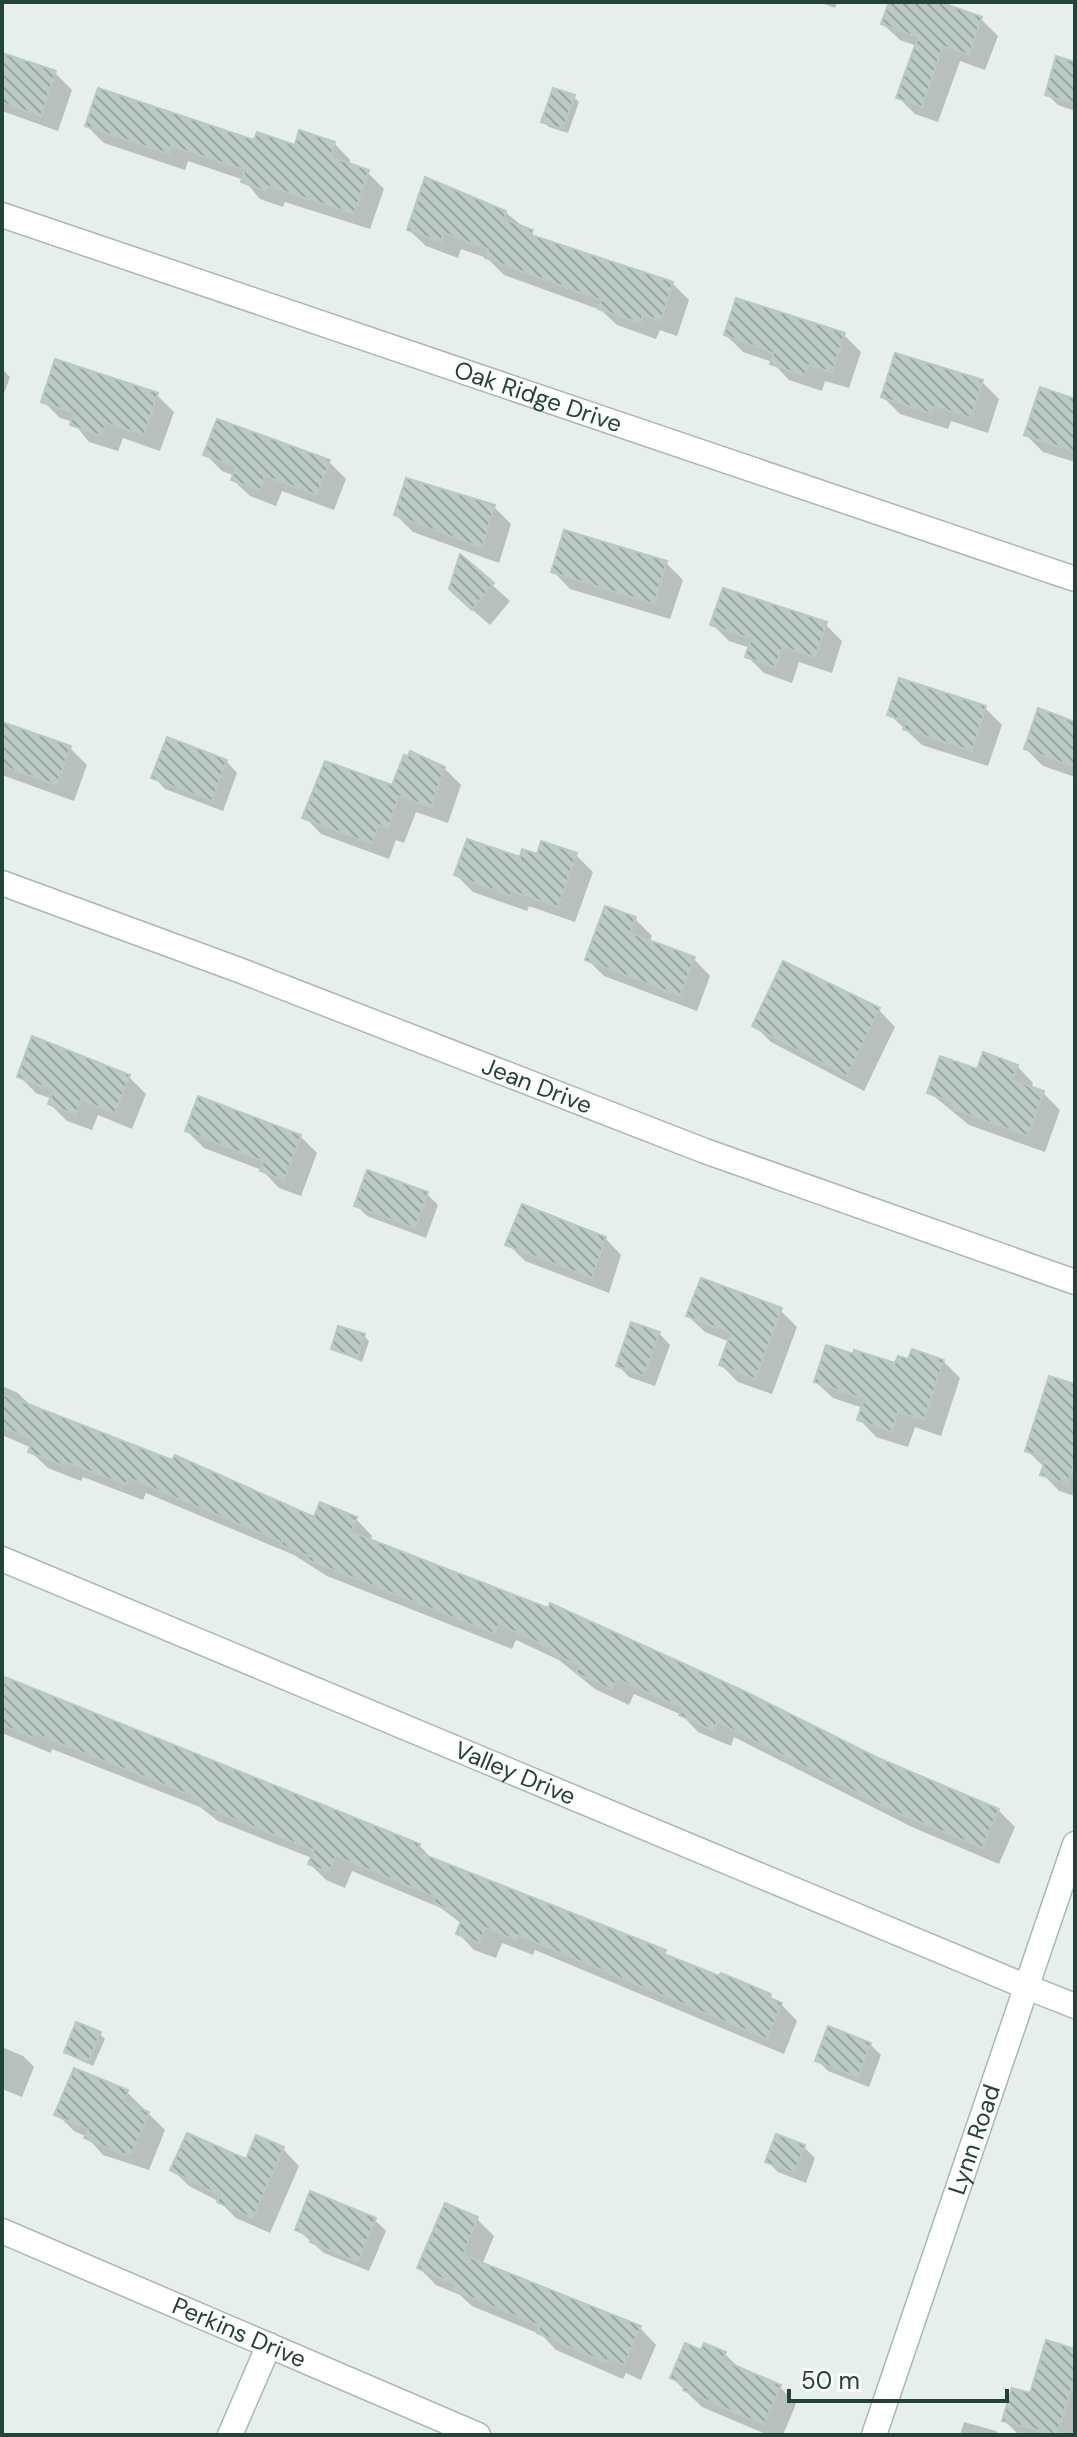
<svg xmlns="http://www.w3.org/2000/svg" width="1077" height="2437" font-family="'DM Sans',sans-serif">
<style>
.shadow{fill:#0003}
.building{fill:url(#building-back-hatch);stroke:#b8c9c2;stroke-width:2}
.lines{fill:none;stroke-linecap:round;stroke-linejoin:round}
.street-casing{stroke:#a8b8b2;stroke-width:27}
.secondary-casing{stroke:#a4bbb3;stroke-width:27}
.street{stroke:#fff;stroke-width:24}
.secondary{stroke:#fff;stroke-width:24}
.labels{text-anchor:middle;stroke-width:6;stroke-linejoin:round;paint-order:stroke}
.street-label{font-size:24px;fill:#24423a;stroke:#f7fbf9}
</style>
<defs>
<pattern id="building-back-hatch" width="6" height="6" patternUnits="userSpaceOnUse" patternTransform="scale(2)"><rect width="6" height="6" fill="#bbcac4"/><path d="M-1 5l2 2M0 0l6 6M5-1l2 2" fill="none" stroke="#98a6a0"/></pattern>
</defs>
<rect width="100%" height="100%" fill="#e6efeb"/>
<!-- shadow -->
<path class="shadow" d="M819,2H837L835,8Z
M891,2H934L981,19L998,36L985,70L960,61L938,122L915,114L898,97L917,46L900,40L883,24Z
M2,55L55,73L72,90L58,131L2,111Z
M1075,64V111L1058,105L1047,94Z
M574,97L579,102L568,133L549,127L544,122Z
M87,126L296,147L334,143L350,160L349,166L367,172L384,189L370,229L285,202L283,207L260,199L244,180L188,161L185,170L104,143Z
M505,212L541,241L672,283L689,300L677,336L660,330L656,339L617,325L601,310L504,275L487,258L461,249L458,258L426,246L409,230Z
M726,335H844L861,352L849,388L825,381L822,391L789,380L772,362L743,352Z
M2,369L10,377L2,399Z
M982,382L999,399L988,433L951,421L948,429L900,414L883,397Z
M157,395L174,412L160,451L123,438L118,451L89,442L73,422L60,418L43,401Z
M1075,401V462L1043,452L1026,435Z
M206,455L329,462L346,479L334,510L282,491L276,506L250,496L233,480L235,476L222,471Z
M494,507L511,524L499,563L413,532L396,515Z
M461,557L510,601L490,625L468,606Z
M666,563L683,580L670,619L570,589L554,572Z
M712,624H825L842,641L832,673L799,662L792,683L764,673L747,656L750,648L729,641Z
M985,708L1002,725L988,766L922,745L889,714Z
M1075,723V777L1043,766L1026,749Z
M2,724L70,748L87,765L74,801L2,775Z
M226,761L237,773L223,811L165,789L154,777Z
M444,768L461,785L448,823L416,812L404,843L396,840L389,859L321,834L305,817Z
M542,843L576,855L593,872L575,922L529,906L527,911L473,892L456,875L538,857Z
M635,919L652,936L649,942L694,959L710,976L697,1011L604,976L587,959Z
M879,1010L895,1027L864,1091L771,1042L754,1025Z
M1017,1066L1033,1083L1031,1089L1043,1093L1060,1110L1045,1152L969,1125L929,1092L979,1071Z
M19,1076L129,1077L146,1094L132,1129L98,1115L92,1130L67,1121L50,1104L52,1099L36,1093Z
M187,1131L300,1136L317,1153L301,1196L279,1188L262,1170L204,1148Z
M427,1194L438,1205L426,1238L367,1216L356,1205Z
M605,1238L621,1255L609,1293L525,1261L508,1244Z
M780,1310L797,1327L772,1394L738,1382L721,1365L730,1342L705,1332L688,1316Z
M659,1333L670,1345L655,1386L629,1377L618,1365Z
M364,1336L369,1341L362,1362L333,1349Z
M854,1357L896,1366L910,1361H943L960,1378L941,1436L915,1427L908,1447L876,1437L860,1420L863,1408L833,1398L816,1382Z
M2,1386L18,1393L33,1408L315,1520L356,1519L372,1536L370,1542L998,1810L1015,1827L999,1864L912,1827L734,1737L731,1746L698,1732L682,1715L634,1694L629,1705L595,1689L559,1660L516,1640L512,1649L327,1576L294,1555L146,1493L143,1500L83,1477L81,1481L48,1468L31,1452L32,1448L2,1435Z
M1075,1386V1496L1059,1491L1043,1474L1045,1468L1028,1451Z
M2,1680L419,1845L435,1862L748,1987L781,2004L797,2021L784,2054L535,1950L533,1955L502,1943L496,1958L474,1950L458,1933L462,1924L441,1908L352,1871L345,1888L326,1880L310,1864L312,1858L218,1821L200,1807L52,1749L51,1753L2,1733Z
M100,2034L105,2039L93,2066L66,2052Z
M870,2044L881,2055L869,2087L828,2071L817,2060Z
M2,2047L23,2056L34,2067L22,2097L2,2089Z
M127,2092L165,2130L149,2170L103,2155L87,2137L74,2131L57,2114Z
M777,2136L804,2147L815,2158L806,2183L778,2172L767,2161Z
M283,2149L299,2166L270,2233L236,2218L220,2202L189,2186L172,2169L247,2162Z
M477,2219L494,2236L482,2265L640,2328L656,2345L641,2380L626,2373L623,2379L556,2350L542,2335L472,2306L460,2295L436,2285L419,2268Z
M375,2220L386,2231L369,2271L324,2253L297,2229Z
M1075,2351V2435H1019L1004,2420Z
M702,2352L725,2354L742,2371L780,2387L796,2404L783,2435H768L702,2407L672,2378Z
M964,2422L996,2431L1000,2435H960Z"/>
<!-- building -->
<path class="building" d="M889,2H940L982,17L969,55L943,46L922,107L896,98L918,37L881,24Z
M2,53L56,71L41,116L2,103Z
M1056,56L1075,62V104L1045,95Z
M98,88L254,140L257,132L295,145L299,130L335,142L331,157L369,170L354,214L268,186L266,191L241,182L245,170L171,146L169,154L85,126Z
M553,88L575,95L563,129L541,122Z
M425,177L506,211L504,219L533,230L531,235L673,282L661,321L643,315L640,323L598,309L601,300L485,258L488,249L444,233L441,242L407,230Z
M736,298L845,333L832,372L808,365L805,376L770,364L773,353L724,335Z
M895,353L983,380L971,418L934,406L932,414L881,397Z
M55,359L158,393L144,435L106,423L101,436L70,425L74,413L41,402Z
M1040,387L1075,399V452L1024,435Z
M217,419L330,460L317,495L265,476L260,491L231,480L236,467L203,455Z
M406,478L495,505L482,548L394,515Z
M564,530L667,561L654,604L551,572Z
M460,554L494,583L472,610L449,589Z
M723,588L827,622L815,657L783,647L775,667L745,657L751,639L710,625Z
M899,678L986,706L972,751L903,729L906,721L887,715Z
M1038,708L1075,722V767L1024,749Z
M2,722L71,746L57,785L2,766Z
M167,737L227,760L212,801L151,778Z
M410,751L445,767L431,807L399,796L388,828L379,825L372,844L302,818L325,761L392,785L404,755L408,756Z
M467,839L520,857L522,849L537,854L541,841L577,853L558,907L512,891L510,896L454,875Z
M605,906L636,917L630,933L695,957L680,996L585,960Z
M783,961L880,1008L847,1076L752,1026Z
M32,1036L130,1075L115,1113L81,1100L76,1115L48,1104L53,1090L17,1077Z
M983,1052L1018,1065L1012,1080L1044,1091L1028,1136L950,1108L952,1102L927,1093L940,1056L977,1069Z
M198,1096L301,1135L284,1180L260,1171L263,1161L185,1131Z
M367,1170L428,1192L415,1228L354,1206Z
M522,1204L606,1237L592,1278L505,1245Z
M701,1278L782,1308L755,1379L719,1365L731,1333L686,1316Z
M631,1322L660,1332L644,1376L616,1366Z
M338,1326L365,1334L357,1358L331,1349Z
M826,1345L853,1354L854,1350L895,1363L898,1356L908,1359L912,1349L944,1360L924,1420L898,1412L892,1432L857,1420L864,1399L814,1382Z
M1049,1376L1075,1384V1461L1068,1484L1040,1475L1046,1458L1025,1451Z
M2,1394L172,1460L175,1455L314,1517L320,1502L357,1517L351,1532L548,1608L550,1603L746,1692L878,1758L999,1809L982,1848L893,1811L717,1722L714,1731L679,1715L683,1708L617,1679L612,1690L576,1673L579,1666L548,1651L550,1648L499,1624L495,1634L308,1560L309,1556L281,1545L282,1542L129,1478L126,1485L66,1462L64,1466L28,1452L33,1440L2,1427Z
M2,1676L420,1844L417,1852L666,1950L664,1954L719,1976L721,1973L771,1994L770,1998L782,2003L767,2039L518,1935L516,1940L486,1928L480,1943L456,1934L462,1918L433,1902L435,1897L336,1856L329,1873L308,1864L314,1850L200,1806L201,1802L187,1797L188,1794L36,1734L34,1738L2,1725Z
M76,2022L101,2032L88,2063L64,2052Z
M828,2026L871,2043L858,2077L815,2061Z
M74,2068L128,2090L124,2102L149,2112L132,2154H122L84,2138L88,2129L54,2115Z
M187,2133L246,2159L256,2135L284,2147L253,2218L217,2202L220,2196L170,2170Z
M776,2134L805,2145L795,2173L765,2162Z
M310,2191L376,2218L358,2262L310,2242L313,2237L295,2230Z
M445,2203L478,2217L463,2255L641,2326L624,2365L609,2358L606,2363L537,2333L540,2326L453,2290L455,2284L417,2268Z
M1046,2340L1075,2349V2376L1057,2435L1002,2421L1012,2388L1030,2393Z
M685,2343L701,2350L704,2343L726,2352L722,2360L781,2385L764,2425L683,2390L686,2385L670,2378Z"/>
<g class="lines">
<defs>
<g id="street">
<path id="s1" d="M2,215L1075,579"/>
<path id="s2" d="M2,883L239,970L705,1151L1075,1282"/>
<path d="M1027,1987L1075,2006"/>
<path id="s3" d="M2,2231L478,2435"/>
<path d="M230,2435L269,2345"/>
</g>
<g id="secondary">
<path id="s4" d="M2,1559L1027,1987"/>
<path id="s5" d="M874,2435L1075,1844"/>
</g>
</defs>
<!-- street casing -->
<use href="#street" class="street-casing"/>
<!-- secondary casing -->
<use href="#secondary" class="secondary-casing"/>
<!-- street -->
<use href="#street" class="street"/>
<!-- secondary -->
<use href="#secondary" class="secondary"/>
</g>
<g class="labels">
<!-- street labels -->
<g class="street-label">
<text dy="8" stroke="none"><textPath href="#s1" startOffset="566">Oak Ridge Drive</textPath></text>
<text dy="8" stroke="none"><textPath href="#s2" startOffset="572">Jean Drive</textPath></text>
<text dy="8" stroke="none"><textPath href="#s4" startOffset="556">Valley Drive</textPath></text>
<text dy="8" stroke="none"><textPath href="#s5" startOffset="312">Lynn Road</textPath></text>
<text dy="8" stroke="none"><textPath href="#s3" startOffset="258">Perkins Drive</textPath></text>
</g>
</g>
<!-- border -->
<rect width="1077" height="2437" fill="none" stroke="#24423a" stroke-width="8"/>
<!-- scale -->
<path d="M789 2389v12h218v-12" fill="none" stroke="#24423a" stroke-width="4"/>
<text x="801" y="2389" font-size="24" fill="#24423a" stroke="#f7fbf9" stroke-width="6" paint-order="stroke">50 m</text>
</svg>
